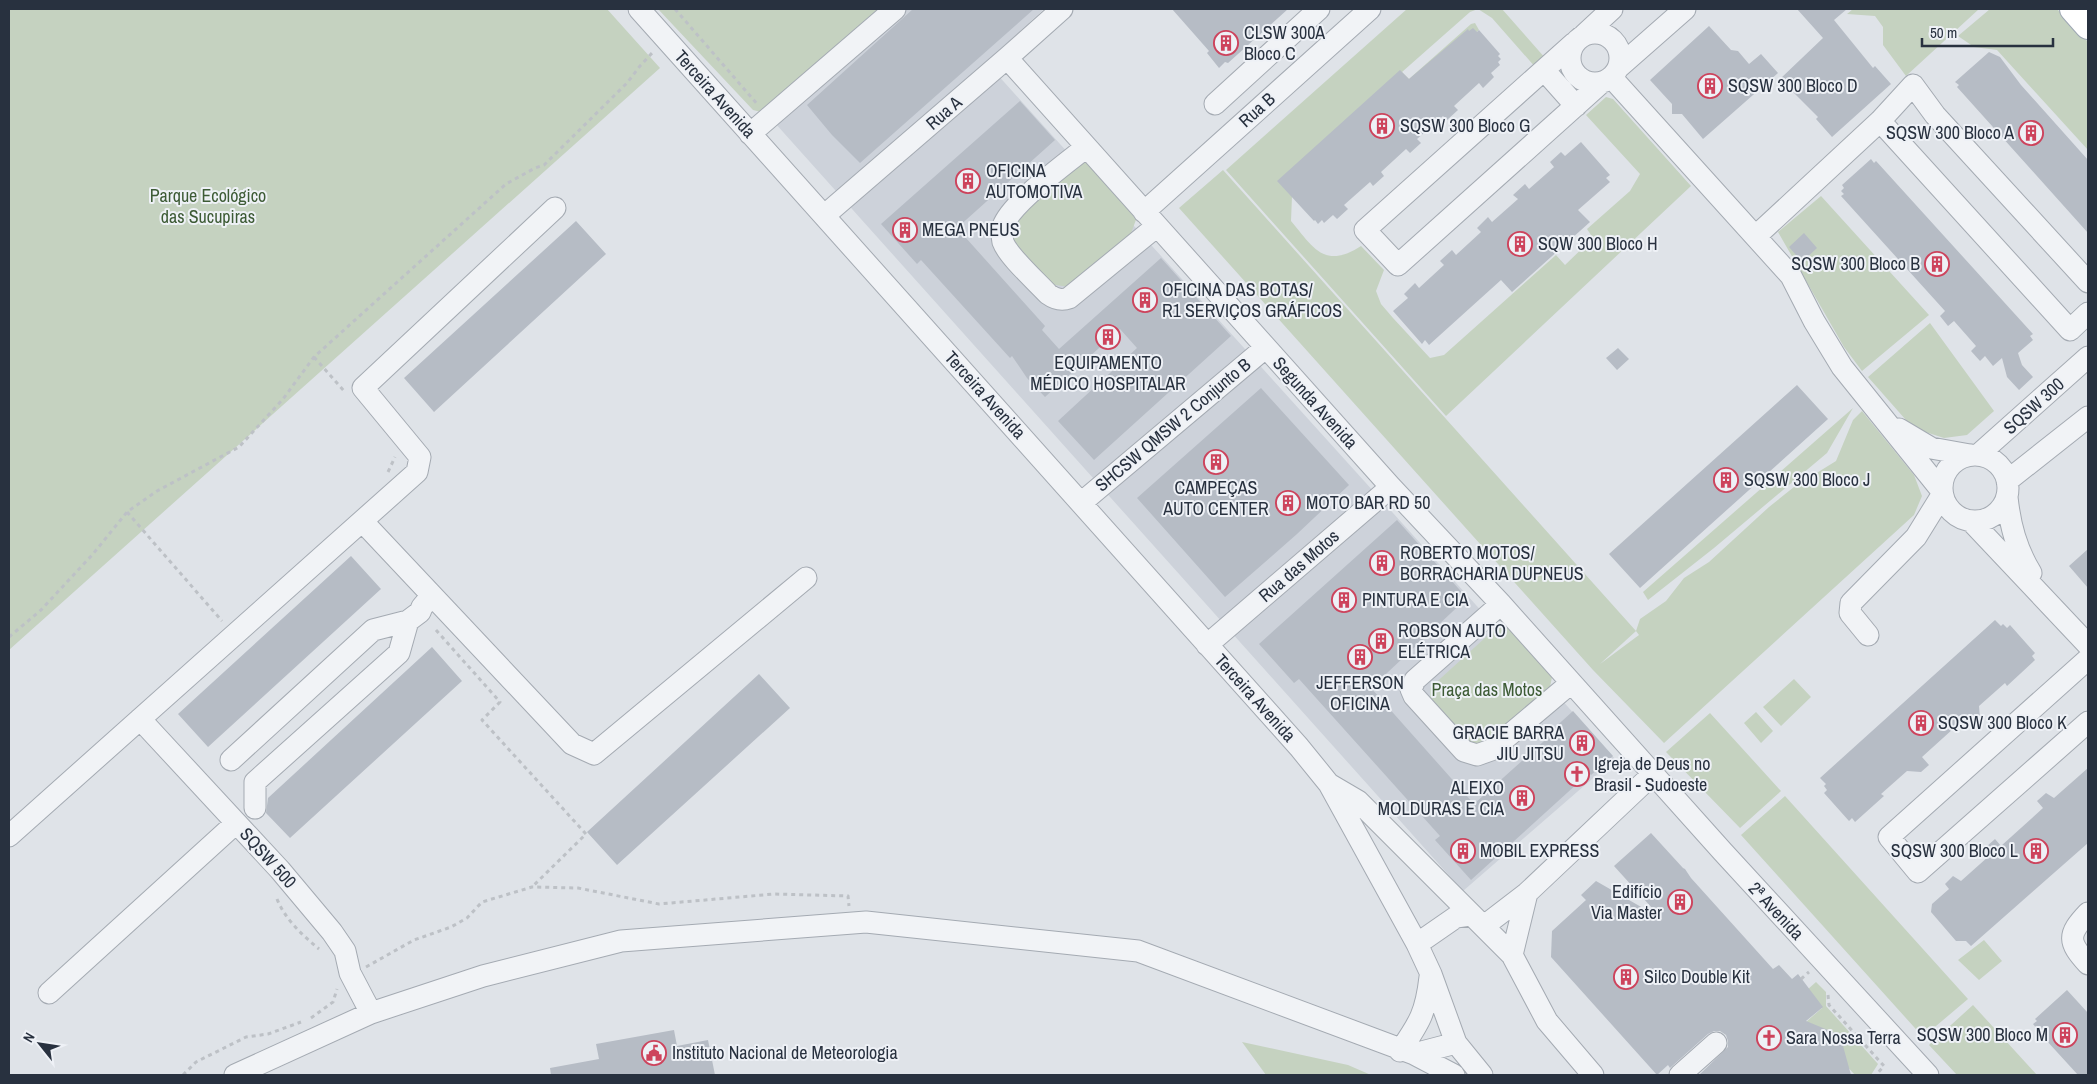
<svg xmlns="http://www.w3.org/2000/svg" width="2097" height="1084" font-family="'Archivo Narrow',sans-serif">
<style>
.built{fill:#cdd2da}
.green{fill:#c5d2c0;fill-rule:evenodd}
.building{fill:#b6bcc5}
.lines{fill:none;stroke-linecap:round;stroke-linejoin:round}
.minor-casing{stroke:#a4aab2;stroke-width:23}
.major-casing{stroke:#9ea7b4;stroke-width:28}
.path{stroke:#bdc1c6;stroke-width:3;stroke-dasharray:4 4;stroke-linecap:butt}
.minor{stroke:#f1f3f6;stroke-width:21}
.major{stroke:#fff;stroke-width:26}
.labels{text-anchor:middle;stroke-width:4;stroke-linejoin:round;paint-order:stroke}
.poi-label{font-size:18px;fill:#28313f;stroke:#eef1f6;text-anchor:start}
.street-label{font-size:18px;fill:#28313f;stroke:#eef1f6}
.park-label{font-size:18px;fill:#3d5b35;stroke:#eef1f6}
</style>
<rect width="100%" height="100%" fill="#dfe3e8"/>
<!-- built -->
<path class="built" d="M902,9H1044L986,62L1615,759L1463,891L775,123Z"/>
<!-- green -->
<path class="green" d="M9,9H607L660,68L9,650Z
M658,9H880L761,112L753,110Z
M1407,9H1502L1546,59L1536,68L1492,18L1478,9L1470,12L1402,72L1409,79L1471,24L1475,23L1479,30L1292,196L1291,221C1313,247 1324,270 1361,246L1384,270L1376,291L1381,304L1393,318L1430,358L1444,355L1556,255L1565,265L1593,238L1587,229L1630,191L1640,174L1586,115L1606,97L1613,99L1691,186L1446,416L1226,170Z
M1853,9H1979L1906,76L1883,45V27L1875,16L1847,14Z
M1990,9H2057L2088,42V150L1997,50L1974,47L1958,36Z
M1088,162L1137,217L1130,236L1070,287L1048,284L1005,236L1013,217L1075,164Z
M1223,170L1636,631L1640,619L1666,601L1684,578L1709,562L1769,507L1794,487L1836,461L1853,420L1862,411L1914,475L1922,496L1914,515L1664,743L1593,670L1179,208ZM1636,631L1639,635L1600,664Z
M1821,196L1929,315L1862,371L1844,347L1778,232Z
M1930,323L1994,411L1967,435L1944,438L1913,428L1868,377Z
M1853,408L1827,453L1714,548L1648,600L1643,592Z
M1497,627L1508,628L1552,677L1550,687L1487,746L1474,747L1430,697V688Z
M1794,679L1811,697L1781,726L1763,707Z
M1756,712L1773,731L1761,743L1744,723Z
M1710,713L1781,791L1740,828L1666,752Z
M1785,796L1968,999L1923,1037L1741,835Z
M1984,940L2002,961L1979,980L1958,960Z
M1816,982L1826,992V1006L1878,1064L1871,1075H1855L1806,1022L1822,1008L1807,990Z
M1973,1005L2037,1075H1957L1929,1045Z
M1242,1042L1348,1065L1371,1075H1266Z"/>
<!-- building -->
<path class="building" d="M913,9H1034L860,163L832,135L807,105Z
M1172,9H1288L1228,63L1225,62L1219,68L1207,53L1209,51Z
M1797,9H1847L1834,20L1873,68L1875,66L1891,84L1832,137L1816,119L1818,117L1780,79L1823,38Z
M1709,26L1731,50L1738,51L1749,64L1761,54L1778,73L1703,139L1682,114H1672V104L1650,80Z
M1473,28L1477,32L1479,30L1500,54L1498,56L1501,59L1498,62L1500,65L1491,73L1494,77L1483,88L1479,83L1454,106L1458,110L1447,120L1443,116L1417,139L1421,143L1410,153L1406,149L1381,172L1384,176L1373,186L1370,182L1344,205L1348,209L1337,219L1333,215L1324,223L1322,220L1318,224L1315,220L1314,221L1277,181L1400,70L1409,79L1468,29L1469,31Z
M1989,52L2000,57L2021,85L2088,160V233L1957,87L1959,85L1955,82Z
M1020,101L1055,140L957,228L1045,326L1042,330L1059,349L1161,258L1231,336L1094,460L1058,421L1137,348L1120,329L1045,397L1027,378L1012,356L1010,358L921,260L917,264L881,224Z
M1581,142L1610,175L1606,178L1610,182L1578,210L1590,222L1512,292L1501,280L1429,345L1425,340L1422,344L1393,311L1408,298L1404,294L1415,283L1419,288L1444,265L1440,261L1452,250L1456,255L1481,232L1477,228L1488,217L1492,222L1518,199L1513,195L1525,184L1529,189L1554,167L1550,162L1561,152L1565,156Z
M1871,159L1874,163L1876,161L2033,334L2030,336L2033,340L2018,353L2022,365L2033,377L2019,390L2007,377L2002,358L1993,366L1985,356L1980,361L1971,351L1976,346L1954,321L1948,326L1940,316L1945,311L1841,196L1844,194L1841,191L1844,188L1842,185Z
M576,221L606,254L434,412L404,378Z
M1804,233L1817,248L1802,262L1789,247Z
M1618,348L1629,359L1617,370L1606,358Z
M1797,385L1828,419L1640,588L1609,554Z
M1261,388L1349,485L1297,534L1225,597L1137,498Z
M1397,520L1467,598L1371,688L1474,804L1553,733L1551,731L1573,711L1613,756L1591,775L1589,773L1471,880L1435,840L1440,836L1299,679L1294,683L1259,644Z
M2088,549V588L2069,566Z
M351,556L381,589L208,747L178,714Z
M1995,620L2001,626L2003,624L2007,628L2010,625L2035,653L2032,656L2035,660L2007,686L2005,683L1979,706L1980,719L1971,727L1964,719L1922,757L1929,765L1921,772L1907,771L1881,794L1884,796L1855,822L1852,818L1849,821L1824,793L1827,790L1824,786L1826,784L1820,778Z
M432,647L462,681L290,838L266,813L268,798Z
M759,674L790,708L617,865L587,832Z
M2088,768V843L1971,946L1966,941H1956L1931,912L1932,904L1949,889L1945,884L1953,876L1961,881L1989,856L1986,847L1995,839L2001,846L2043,808L2037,801L2046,793L2054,798Z
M1651,833L1683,868L1685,869L1691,878L1773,969L1779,965L1792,979L1798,974L1823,1007L1806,1021L1840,1035L1851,1075H1699L1728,1047V1041L1726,1035L1720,1031H1714L1708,1034L1670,1068L1668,1065L1657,1075L1551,957L1552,931L1586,900L1581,895L1596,881L1662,919L1614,866Z
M2067,990L2088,1013V1075H2078L2046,1040L2033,1024L2037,1021L2035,1019Z
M674,1030L677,1046L708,1040L715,1075H551L550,1068L599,1059L596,1044Z"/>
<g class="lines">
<defs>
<path id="minor" d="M639,9L1299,747L1329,784L1417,944L1431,974L1456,1043L1482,1075
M1570 58a25 25 0 1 1 50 0a25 25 0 1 1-50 0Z
M1584,35L1612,9
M1574,43L1365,230L1398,265L1601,83
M1007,58L1391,487L1501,604L1723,852L1928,1075
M1619,67L1685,9
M1544,70L1576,106
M1612,78L1791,276L1814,321L1842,367L1941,490
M1215,104L1319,9
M1880,121L2070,330L2088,313
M750,134L895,9
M1086,147C1065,165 1012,202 1003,226C1001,232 1002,236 1003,242C1008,256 1037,282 1048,294C1055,299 1061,301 1069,298L1157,226
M1144,212L1370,9
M825,215L1007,58L1062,9
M1756,236L1880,121L1913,85L1935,115L2088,282
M1899,429L1931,448L1970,455
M1942 488a33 33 0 1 1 66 0a33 33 0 1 1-66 0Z
M1978,455L2088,357
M2007,481L2088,417
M2007,497C2010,525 2016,548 2031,573
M1081,503L1265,348
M363,522L572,744L594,754L806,578
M1972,522L2088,645
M1501,604L1415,680L1411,689L1414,696L1464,751L1477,755L1491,750L1501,742L1571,683
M1868,635L1850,613L1851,603L1916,537L1942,495
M1207,645L1391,487
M2088,659L1889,837L1918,872L2088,722
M140,719L280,870L332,932L345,951L350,973L371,1013
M231,760L373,630L408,621L420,612L422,607L432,595
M1329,784L1358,801L1512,955L1547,1021L1593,1075
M255,808V782L399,653L408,621
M9,836L417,472L420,457L363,388L555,208
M2088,913C2067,935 2068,942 2088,964
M1484,926L1527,893L1653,774
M1417,944L1456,917L1470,915
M1512,955L1527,893
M49,993L236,823
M1400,1051C1420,1022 1426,1012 1430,977
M1414,1054L1456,1043
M235,1075L371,1013L483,976L621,941L866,922L1138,951L1414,1054L1454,1075
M1680,1075L1716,1043"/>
<path id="major" d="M2073,9L2088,26"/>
</defs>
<!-- minor casing -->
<use href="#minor" class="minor-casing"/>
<!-- major casing -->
<use href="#major" class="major-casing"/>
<!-- path -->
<path class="path" d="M675,9L758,105
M314,357L345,392
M388,472L395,457
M127,512L222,621
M436,630L500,702L482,720L586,834L532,887
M9,637L41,610L93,554L127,512L157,491L239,447L283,399L314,357L506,184L535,168L544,165L627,83L640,66L653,52
M277,899C285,919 302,935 319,949
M366,967L414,940L451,927L467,918L482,902L532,887L578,888L659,904L774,894L848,896L849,906
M1801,979L1809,972
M1828,995L1829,1005L1884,1066L1876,1075
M311,1018L333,1002L337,989
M183,1075L196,1062L246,1037L268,1034L301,1022"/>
<!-- minor -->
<use href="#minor" class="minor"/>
<!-- major -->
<use href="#major" class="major"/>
</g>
<!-- icons -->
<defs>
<symbol id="building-ring" viewBox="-11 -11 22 22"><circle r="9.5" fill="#eef1f6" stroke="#cd435c" stroke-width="1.5"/><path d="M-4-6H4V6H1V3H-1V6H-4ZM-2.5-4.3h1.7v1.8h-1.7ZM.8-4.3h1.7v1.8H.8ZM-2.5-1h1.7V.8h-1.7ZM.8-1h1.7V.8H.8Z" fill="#cd435c"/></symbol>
<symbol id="church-ring" viewBox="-11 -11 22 22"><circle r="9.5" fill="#eef1f6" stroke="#cd435c" stroke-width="1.5"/><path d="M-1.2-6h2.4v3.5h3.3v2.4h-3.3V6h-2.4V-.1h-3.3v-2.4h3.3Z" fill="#cd435c"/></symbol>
<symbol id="civic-ring" viewBox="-11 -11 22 22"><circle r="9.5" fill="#eef1f6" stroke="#cd435c" stroke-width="1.5"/><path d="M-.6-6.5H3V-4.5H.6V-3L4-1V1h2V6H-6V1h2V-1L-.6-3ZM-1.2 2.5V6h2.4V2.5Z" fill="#cd435c"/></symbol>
</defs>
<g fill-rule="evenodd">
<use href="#building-ring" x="1212" y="29" width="28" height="28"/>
<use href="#building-ring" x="1696" y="72" width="28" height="28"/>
<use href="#building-ring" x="1368" y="112" width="28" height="28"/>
<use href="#building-ring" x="2017" y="119" width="28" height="28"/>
<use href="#building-ring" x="954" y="167" width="28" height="28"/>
<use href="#building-ring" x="891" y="216" width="28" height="28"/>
<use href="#building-ring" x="1506" y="230" width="28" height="28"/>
<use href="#building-ring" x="1923" y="250" width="28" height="28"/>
<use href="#building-ring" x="1131" y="286" width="28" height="28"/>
<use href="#building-ring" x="1094" y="323" width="28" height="28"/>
<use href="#building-ring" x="1202" y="448" width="28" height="28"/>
<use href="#building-ring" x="1712" y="466" width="28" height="28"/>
<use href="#building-ring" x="1274" y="489" width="28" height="28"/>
<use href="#building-ring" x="1368" y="549" width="28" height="28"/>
<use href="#building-ring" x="1330" y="586" width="28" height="28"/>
<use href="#building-ring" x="1367" y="627" width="28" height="28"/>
<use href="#building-ring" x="1346" y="643" width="28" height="28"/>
<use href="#building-ring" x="1907" y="709" width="28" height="28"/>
<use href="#building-ring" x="1568" y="729" width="28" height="28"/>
<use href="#church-ring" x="1563" y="760" width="28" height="28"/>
<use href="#building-ring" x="1508" y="784" width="28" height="28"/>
<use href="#building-ring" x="1449" y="837" width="28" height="28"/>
<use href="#building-ring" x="2022" y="837" width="28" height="28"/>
<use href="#building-ring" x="1666" y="888" width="28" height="28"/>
<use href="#building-ring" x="1612" y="963" width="28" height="28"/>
<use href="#building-ring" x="2051" y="1021" width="28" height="28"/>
<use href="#church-ring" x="1755" y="1024" width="28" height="28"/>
<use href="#civic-ring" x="640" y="1039" width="28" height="28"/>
</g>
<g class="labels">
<!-- poi labels -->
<g class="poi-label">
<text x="1244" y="39">CLSW 300A<tspan x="1244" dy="21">Bloco C</tspan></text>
<text x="1728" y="92">SQSW 300 Bloco D</text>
<text x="1400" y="132">SQSW 300 Bloco G</text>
<text x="2014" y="139" text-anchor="end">SQSW 300 Bloco A</text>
<text x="986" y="177">OFICINA<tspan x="986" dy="21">AUTOMOTIVA</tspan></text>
<text x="922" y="236">MEGA PNEUS</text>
<text x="1538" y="250">SQW 300 Bloco H</text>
<text x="1920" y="270" text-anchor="end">SQSW 300 Bloco B</text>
<text x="1162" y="296">OFICINA DAS BOTAS/<tspan x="1162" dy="21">R1 SERVIÇOS GRÁFICOS</tspan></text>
<text x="1108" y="369" text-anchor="middle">EQUIPAMENTO<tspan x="1108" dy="21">MÉDICO HOSPITALAR</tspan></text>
<text x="1744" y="486">SQSW 300 Bloco J</text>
<text x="1216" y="494" text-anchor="middle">CAMPEÇAS<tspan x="1216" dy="21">AUTO CENTER</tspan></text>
<text x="1306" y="509">MOTO BAR RD 50</text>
<text x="1400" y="559">ROBERTO MOTOS/<tspan x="1400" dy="21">BORRACHARIA DUPNEUS</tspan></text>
<text x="1362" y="606">PINTURA E CIA</text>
<text x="1398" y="637">ROBSON AUTO<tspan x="1398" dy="21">ELÉTRICA</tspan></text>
<text x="1360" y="689" text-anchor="middle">JEFFERSON<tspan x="1360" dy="21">OFICINA</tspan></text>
<text x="1938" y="729">SQSW 300 Bloco K</text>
<text x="1564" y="739" text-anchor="end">GRACIE BARRA<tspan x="1564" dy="21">JIU JITSU</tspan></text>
<text x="1594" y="770">Igreja de Deus no<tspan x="1594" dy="21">Brasil - Sudoeste</tspan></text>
<text x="1504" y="794" text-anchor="end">ALEIXO<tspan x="1504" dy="21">MOLDURAS E CIA</tspan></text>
<text x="1480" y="857">MOBIL EXPRESS</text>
<text x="2018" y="857" text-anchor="end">SQSW 300 Bloco L</text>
<text x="1662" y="898" text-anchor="end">Edifício<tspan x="1662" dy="21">Via Master</tspan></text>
<text x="1644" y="983">Silco Double Kit</text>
<text x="2048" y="1041" text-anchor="end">SQSW 300 Bloco M</text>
<text x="1786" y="1044">Sara Nossa Terra</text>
<text x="672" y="1059">Instituto Nacional de Meteorologia</text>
</g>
<!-- street labels -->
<g class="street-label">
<text transform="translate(715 94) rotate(48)" y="6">Terceira Avenida</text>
<text transform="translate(1257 110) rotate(-42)" y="6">Rua B</text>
<text transform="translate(944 113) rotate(-41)" y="6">Rua A</text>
<text transform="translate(985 395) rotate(48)" y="6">Terceira Avenida</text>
<text transform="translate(1315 403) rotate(48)" y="6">Segunda Avenida</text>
<text transform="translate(2034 406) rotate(-42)" y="6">SQSW 300</text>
<text transform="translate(1173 425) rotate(-40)" y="6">SHCSW QMSW 2 Conjunto B</text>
<text transform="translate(1299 566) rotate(-41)" y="6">Rua das Motos</text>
<text transform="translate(1255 698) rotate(48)" y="6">Terceira Avenida</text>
<text transform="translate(268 858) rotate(48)" y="6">SQSW 500</text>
<text transform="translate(1776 911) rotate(47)" y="6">2ª Avenida</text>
</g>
<!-- park labels -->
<g class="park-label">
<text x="208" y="202">Parque Ecológico<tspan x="208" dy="21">das Sucupiras</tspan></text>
<text x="1487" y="696">Praça das Motos</text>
</g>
</g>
<!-- border -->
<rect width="2097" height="1084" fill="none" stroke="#28313f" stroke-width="20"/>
<!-- north arrow -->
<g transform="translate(40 1044) rotate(300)" stroke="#eef1f6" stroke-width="4" paint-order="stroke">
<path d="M0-4L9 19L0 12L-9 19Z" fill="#28313f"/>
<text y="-8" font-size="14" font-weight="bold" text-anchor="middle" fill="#28313f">N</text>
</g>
<!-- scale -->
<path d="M1922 38v8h131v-8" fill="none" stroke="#28313f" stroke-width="2.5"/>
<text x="1930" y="38" font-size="15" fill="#28313f" stroke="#eef1f6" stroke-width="4" paint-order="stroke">50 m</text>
</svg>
